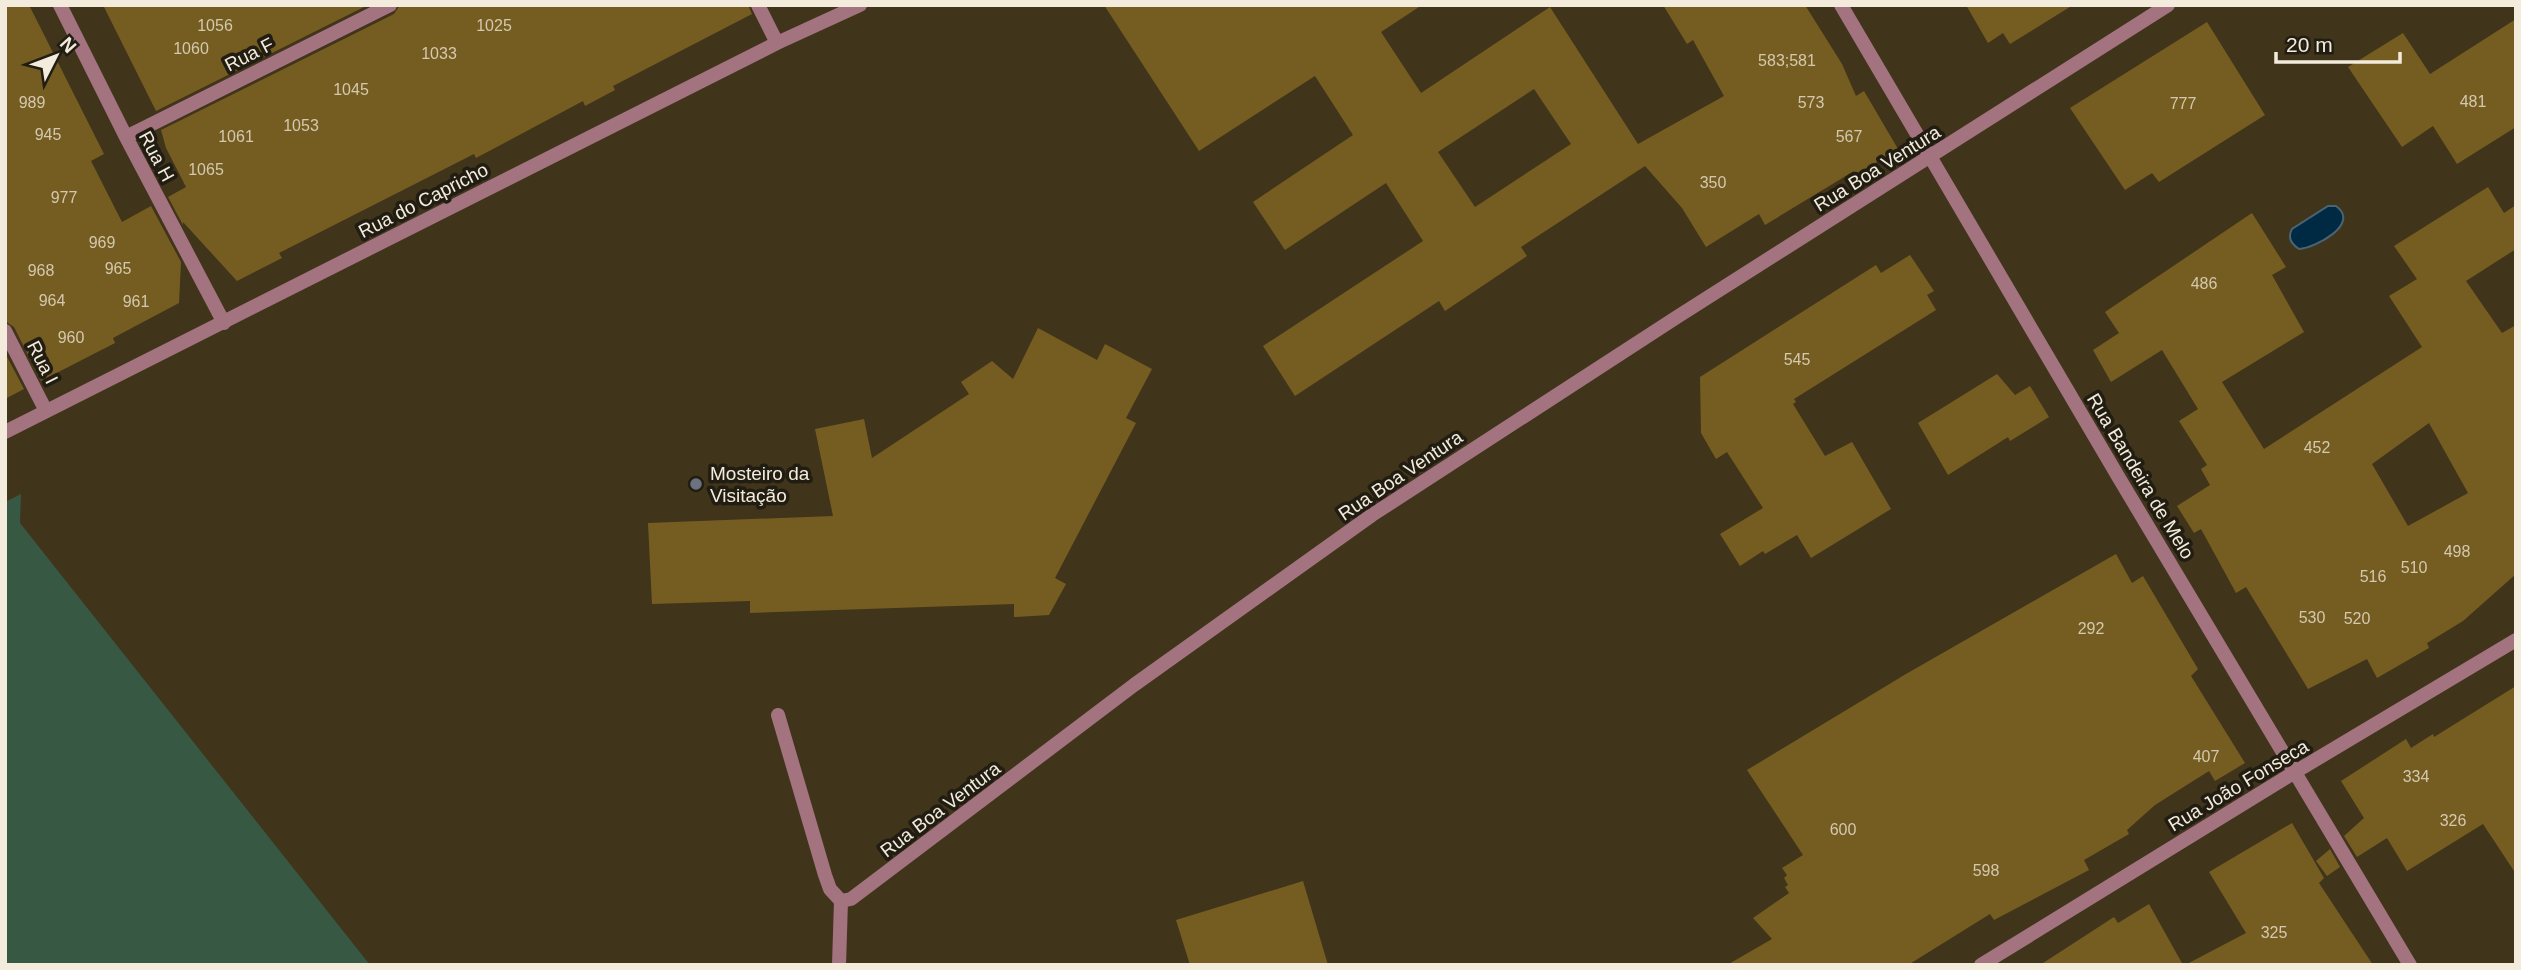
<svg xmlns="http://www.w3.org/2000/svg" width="2521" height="970" font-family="Helvetica,sans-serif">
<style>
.green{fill:#375843}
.water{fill:#002944;stroke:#496472;stroke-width:2}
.building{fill:#755d22;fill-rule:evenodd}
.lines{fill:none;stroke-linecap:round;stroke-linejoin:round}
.minor{stroke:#a47380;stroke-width:14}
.worship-dot{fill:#6b7280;stroke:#221d12;stroke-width:2.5}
.labels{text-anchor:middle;stroke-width:7;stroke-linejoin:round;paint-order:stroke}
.number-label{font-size:16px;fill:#d4c8ae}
.street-label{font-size:19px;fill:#f3ecdc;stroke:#221d12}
.poi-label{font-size:19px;fill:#f3ecdc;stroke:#221d12;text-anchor:start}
</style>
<rect width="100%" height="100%" fill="#40351b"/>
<!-- green -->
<path class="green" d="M21,494L20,523L370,965H5V502Z"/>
<!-- water -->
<path class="water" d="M2328,206H2336C2361,224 2315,248 2299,249C2291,244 2287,238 2292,229Z"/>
<!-- building -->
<path class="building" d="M5,5H29L104,154L91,161L122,222L151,206L181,262L179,303L113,338L115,343L41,381L14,327L5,321Z
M103,5H368L156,111Z
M400,5H748L752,14L613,86L615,90L585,106L583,101L476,158L474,154L279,253L282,258L237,281L183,222V225L168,197L186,187L166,148L161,130L394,14Z
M1104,5H1422L1381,32L1421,93L1550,7L1638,144L1724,96L1693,40L1687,44L1663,5H1805L1842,64L1856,96L1864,91L1898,149L1856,175L1854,171L1765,225L1759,214L1706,247L1682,208L1645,166L1521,247L1527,256L1445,311L1439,301L1295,396L1263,346L1423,241L1386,183L1285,250L1253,202L1353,135L1315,76L1199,151ZM1534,89L1571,144L1475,207L1438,152Z
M1966,5H2073L2010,44L2003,33L1988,43Z
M2516,19V127L2457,164L2433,126L2402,147L2348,67L2403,33L2430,74Z
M2207,22L2265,115L2159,182L2152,173L2125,190L2070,108Z
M2488,187L2504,213L2516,205V249L2466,281L2502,333L2516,325V574L2463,621L2427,643L2429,648L2377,678L2367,659L2308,689L2246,587L2236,593L2201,529L2194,533L2177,506L2210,485L2201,469L2207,465L2179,421L2198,409L2162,350L2111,382L2093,350L2119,333L2105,312L2252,213L2286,267L2272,275L2304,332L2222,382L2264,449L2422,347L2389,296L2417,279L2394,246ZM2429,423L2468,493L2408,526L2372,464Z
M1910,255L1934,291L1927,295L1936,310L1794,399L1796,402L1793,404L1825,456L1852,442L1891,509L1811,558L1797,535L1765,554L1763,551L1740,566L1720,534L1763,508L1727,452L1716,459L1701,433L1700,377L1876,265L1881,273Z
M1038,328L1097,360L1105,344L1152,369L1126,418L1136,423L1055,578L1066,584L1049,615L1014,617V604L750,613V601L652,604L648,523L833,516L815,429L864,419L872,458L969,394L961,382L992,361L1013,379Z
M5,353L24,389L5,399Z
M1997,374L2015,395L2030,386L2049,417L2010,441L2008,437L1948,475L1918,423Z
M2116,554L2132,583L2143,576L2198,669L2191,676L2245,763L2215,781L2209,771L2155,805L2127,830L2129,834L2084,860L2089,870L1994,920L1990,914L1908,965H1727L1772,939L1753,918L1789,893L1785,887L1788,885L1784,878L1787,875L1782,868L1803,855L1747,770L1906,674Z
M2516,686V874L2483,824L2407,871L2387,838L2357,857L2344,836L2364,818L2341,781L2406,739L2411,748L2433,734L2434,737Z
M2292,823L2324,878L2319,883L2373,965H2185L2246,933L2209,872Z
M2330,849L2340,867L2327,876L2316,861Z
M1303,881L1328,965H1190L1176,920Z
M2149,904L2183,965H2040L2114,917L2118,923Z"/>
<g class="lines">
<!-- minor -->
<path class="minor" d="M60,5L126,137L224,323
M758,5L777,43
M1841,5L2119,478L2410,965
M126,137L390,5
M5,331L46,411
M5,432L777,43L860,5
M778,715L825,875L830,889L841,901L851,899L1134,685L1372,515L1677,317L2168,5
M839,965L841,901
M1981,965L2295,772L2516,640"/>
</g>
<!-- markers -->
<circle class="worship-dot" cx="696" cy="484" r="7"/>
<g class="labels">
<!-- number labels -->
<g class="number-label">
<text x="215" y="31">1056</text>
<text x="494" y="31">1025</text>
<text x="191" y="54">1060</text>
<text x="439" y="59">1033</text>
<text x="1787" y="66">583;581</text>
<text x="351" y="95">1045</text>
<text x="2473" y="107">481</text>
<text x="32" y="108">989</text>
<text x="1811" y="108">573</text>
<text x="2183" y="109">777</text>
<text x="301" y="131">1053</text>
<text x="48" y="140">945</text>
<text x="236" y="142">1061</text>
<text x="1849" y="142">567</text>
<text x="206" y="175">1065</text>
<text x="1713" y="188">350</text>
<text x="64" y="203">977</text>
<text x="102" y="248">969</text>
<text x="118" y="274">965</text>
<text x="41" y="276">968</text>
<text x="2204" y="289">486</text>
<text x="52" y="306">964</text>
<text x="136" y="307">961</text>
<text x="71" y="343">960</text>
<text x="1797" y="365">545</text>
<text x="2317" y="453">452</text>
<text x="2457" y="557">498</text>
<text x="2414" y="573">510</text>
<text x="2373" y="582">516</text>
<text x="2312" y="623">530</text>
<text x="2357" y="624">520</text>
<text x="2091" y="634">292</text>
<text x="2206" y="762">407</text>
<text x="2416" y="782">334</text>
<text x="2453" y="826">326</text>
<text x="1843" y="835">600</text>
<text x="1986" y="876">598</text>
<text x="2274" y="938">325</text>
</g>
<!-- street labels -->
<g class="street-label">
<text transform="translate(249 54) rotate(-27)" y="7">Rua F</text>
<text transform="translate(157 156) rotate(62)" y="7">Rua H</text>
<text transform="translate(1877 168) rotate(-32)" y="7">Rua Boa Ventura</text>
<text transform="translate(423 200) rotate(-27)" y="7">Rua do Capricho</text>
<text transform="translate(43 362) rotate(63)" y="7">Rua I</text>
<text transform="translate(1400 475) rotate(-34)" y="7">Rua Boa Ventura</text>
<text transform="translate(2141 476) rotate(59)" y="7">Rua Bandeira de Melo</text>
<text transform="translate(2238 785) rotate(-31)" y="7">Rua João Fonseca</text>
<text transform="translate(940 809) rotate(-37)" y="7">Rua Boa Ventura</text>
</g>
<!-- poi labels -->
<g class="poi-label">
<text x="710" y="480">Mosteiro da<tspan x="710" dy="22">Visitação</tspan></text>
</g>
</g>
<!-- border -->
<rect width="2521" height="970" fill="none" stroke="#f3ecdc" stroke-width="14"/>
<!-- north arrow -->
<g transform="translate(56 56) rotate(48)" stroke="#221d12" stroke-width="5" paint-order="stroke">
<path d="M0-5L12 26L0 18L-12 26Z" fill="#f3ecdc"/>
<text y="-10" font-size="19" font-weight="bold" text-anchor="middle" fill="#f3ecdc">N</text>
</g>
<!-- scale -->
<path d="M2276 52v10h124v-10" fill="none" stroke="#f3ecdc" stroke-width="3.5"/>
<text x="2286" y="52" font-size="21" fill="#f3ecdc" stroke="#221d12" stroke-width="5" paint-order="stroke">20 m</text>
</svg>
